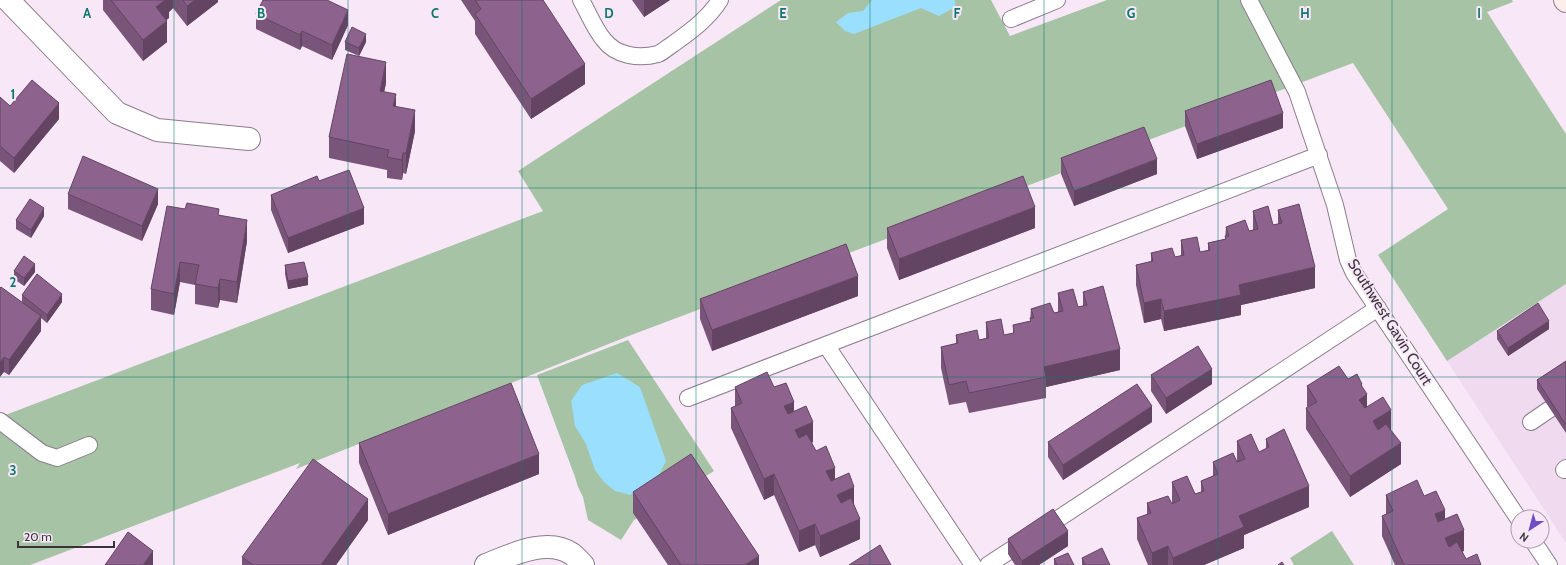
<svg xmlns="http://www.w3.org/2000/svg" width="1566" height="565" font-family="Cabin,sans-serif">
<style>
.built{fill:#efdaef}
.green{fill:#a6c3a5}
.water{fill:#9adffd}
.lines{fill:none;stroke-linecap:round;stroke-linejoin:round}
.lane-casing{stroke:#8b7d8b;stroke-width:18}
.street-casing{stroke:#8b7d8b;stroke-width:24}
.secondary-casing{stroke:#8b7d8b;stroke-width:24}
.lane{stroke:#fff;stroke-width:16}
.street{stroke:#fff;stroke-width:22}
.secondary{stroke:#feeeea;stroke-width:22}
.wall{fill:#795579}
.shaded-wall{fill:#634563}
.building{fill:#8d638d;stroke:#634563}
.grid{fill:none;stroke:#0f766e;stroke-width:1;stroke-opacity:0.55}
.labels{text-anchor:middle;stroke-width:4;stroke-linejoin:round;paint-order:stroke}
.street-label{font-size:15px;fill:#3a343a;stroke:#f7e7f7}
.grid-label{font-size:13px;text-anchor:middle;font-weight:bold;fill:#0f766e;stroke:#f7e7f7;stroke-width:4;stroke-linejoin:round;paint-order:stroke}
</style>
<rect width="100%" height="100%" fill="#f7e7f7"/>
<!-- built -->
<path class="built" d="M1566,284V543L1447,361Z"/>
<!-- green -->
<path class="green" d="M781,0H991L1010,36L1107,0H1512L1513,2L1487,12L1566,134V284L1447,361L1378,255L1448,209L1353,63L626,337L296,469L300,463L30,565H0V417L543,211L518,171Z
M628,340L714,471L634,520L621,540L588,520L583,497L578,487L575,477L537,375Z
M1332,531L1354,565H1294L1290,558Z"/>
<!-- water -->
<path class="water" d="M872,0H955V7L939,16L921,8L854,34L845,31L836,22L848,13L863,11Z
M617,373L640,387L666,461L658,477L630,495L615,491L604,482L595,470L586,444L575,426L571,401L582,385Z"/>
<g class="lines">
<defs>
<path id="lane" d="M581,0C588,12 595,30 604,40C616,56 639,59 658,54C663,52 668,47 673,44C691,31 708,19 720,0
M1249,0L1297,92L1335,205L1348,260L1354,273L1518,518
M1011,19L1057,0
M826,345L973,565
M688,398L1319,155
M0,421L42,453L57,458L89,445
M1531,422L1566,398
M1564,470L1566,468
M1533,541L1549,565
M988,565L1378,308"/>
<path id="street" d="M8,0L117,113L157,130L249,139
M486,565C511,555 547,537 572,554C576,557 580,562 583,565"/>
<path id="secondary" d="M1565,0L1566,1"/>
</defs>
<!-- lane casing -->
<use href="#lane" class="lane-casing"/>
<!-- street casing -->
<use href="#street" class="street-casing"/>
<!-- secondary casing -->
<use href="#secondary" class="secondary-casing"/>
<!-- lane -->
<use href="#lane" class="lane"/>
<!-- street -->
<use href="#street" class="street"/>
<!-- secondary -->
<use href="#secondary" class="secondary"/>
</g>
<!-- wall -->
<path class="wall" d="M103,0H218V2L187,26L173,8L169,12V18L166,20L167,42L143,61L103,10Z
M461,0H543L585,84L531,119L475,34V21Z
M632,0H670L644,17Z
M256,14L348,25L332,60L302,46L300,50L256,29Z
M345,42H366L359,56L345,50Z
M386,83L384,92L415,131L406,174L403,173L402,180L387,178V170L329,158V137Z
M0,97L10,106L59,119L14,173L0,161Z
M1185,111L1283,128L1197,159L1185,126Z
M1061,158L1157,174L1074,206L1061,174Z
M319,181L364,224L288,253L271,210V195Z
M68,194L158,204L142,241L68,209Z
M1278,210L1315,288L1241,305V315L1164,331L1161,319L1144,323L1136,285V265L1151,262V253L1175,257L1181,256V240L1200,252L1208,251V243L1225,239L1226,227L1249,231L1253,230V211L1273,225L1278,224Z
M219,215L247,241L237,303L220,300L218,308L195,304V285L180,282L174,315L151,310V289Z
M44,216L31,238L16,229V220Z
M887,228H1035L899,280L887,248Z
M285,265L308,285L288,289L285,274Z
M14,271L35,272L24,286L14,279Z
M0,288L22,302V295L62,302L47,323L41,318V331L9,375L4,372Z
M1083,292L1120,370L1046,387V398L969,413L966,402L949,405L941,368V347L956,344V335L979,340L986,338V322L1004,335L1013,333V325L1030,321L1031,309L1054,313L1058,312V293L1078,307L1083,306Z
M858,296L712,351L700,319V299Z
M1549,329L1508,356L1497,339V331Z
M1566,361V433L1537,389V380Z
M1151,375L1212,384L1166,414L1151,391Z
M1307,386L1362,388L1367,407L1391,430L1401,464L1350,497L1306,429V408H1308L1307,406Z
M735,387H774L794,411L813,442L811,443L816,451L854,507L860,539L820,557L815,545L799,552L774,495L764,500L731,428V408L735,406Z
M1152,422L1063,480L1048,457V442Z
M1266,439L1309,507L1244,535V548L1204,565H1148L1137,539V518L1147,514V503L1172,504V482L1195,494L1201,492V481L1213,476V462L1237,461V441L1259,452L1266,449Z
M359,443L539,474L388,535L359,463Z
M633,492L759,565H668L633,513Z
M1386,495L1424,496L1445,519L1464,551H1462L1466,559L1481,565H1395L1382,536V516L1386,514Z
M368,520L336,565H242V557Z
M1008,539L1068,546L1039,565H1015L1008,554Z
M1082,558L1110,565H1082Z
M1054,559L1074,565H1054Z"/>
<!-- shaded-wall -->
<path class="shaded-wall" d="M165,0H173V8L169,12V18L156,27V7Z
M195,0H218V2L187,26V6Z
M644,0H670L644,17Z
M348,10V25L332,60V45Z
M167,21V42L143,61V40Z
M302,31V46L300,50V35Z
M366,34V42L359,56V48Z
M386,62V83L380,112V91Z
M585,64V84L531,119V99Z
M396,94V115L393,106Z
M59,103V119L14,173V158Z
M415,110V131L406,174V153Z
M1283,113V128L1197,159V144Z
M403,153V173L402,180V160Z
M1157,159V174L1074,206V191Z
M158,189V204L142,241V226Z
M1035,207V228L899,280V259Z
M44,208V216L31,238V230Z
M364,208V224L288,253V238Z
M247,220V241L237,303V282Z
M180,262V282L174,315V294Z
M35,264V272L24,286V278Z
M1315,267V288L1241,305V315L1164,331V311L1239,285Z
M858,276V296L712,351V330Z
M308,277V285L288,289V281Z
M220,279V300L218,308V288Z
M62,294V302L47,323V315Z
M1161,299V319L1144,323V303Z
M41,316V331L9,375V360Z
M1549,321V329L1508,356V348Z
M1120,349V370L1046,387V377L1044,367Z
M4,357V372L0,377V362Z
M1212,369V384L1166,414V398Z
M1362,384V397L1367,394V415L1359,400L1361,385Z
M794,402V422L784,427V406Z
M1152,406V422L1063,480V465Z
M1391,410V430L1373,442V421Z
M813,422V442L795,451V430Z
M1401,443V464L1350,497V476Z
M539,454V474L388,535V514Z
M835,468V488L826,471Z
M774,474V495L764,500V479Z
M1309,486V507L1244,535V548L1204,565H1173V558L1239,516Z
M854,487V507L837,515V495Z
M368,499V520L336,565H321Z
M1445,510V531L1435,535V514Z
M860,519V539L820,557V536Z
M815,524V545L799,552V531Z
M1464,530V551L1445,559V538Z
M1068,531V546L1039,565H1022V561Z
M1168,546V565H1152V553Z
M153,551V565H143Z
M759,556V565H745Z"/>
<!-- building -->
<path class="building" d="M111,0H165L156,7L167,21L143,40Z
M183,0H195L187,6Z
M263,0H327L348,10L332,45L302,31L300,35L256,14Z
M475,0H543L585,64L531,99L475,14L481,9Z
M352,27L366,34L359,48L345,42Z
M347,54L386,62L380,91L396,94L393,106L415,110L406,153H403L402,160L387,157L389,150L329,137Z
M32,80L59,103L14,158L0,146V97L10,106Z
M1271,80L1283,113L1197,144L1185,111Z
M1144,127L1157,159L1074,191L1061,158Z
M83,156L158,189L142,226L68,194Z
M349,170L364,208L288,238L271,195L317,176L319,181Z
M1023,176L1035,207L899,259L887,228Z
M30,199L44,208L31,230L16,220Z
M187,203L219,209L218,215L247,220L237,282L220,279L218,288L195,284L199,265L180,262L174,294L151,289L167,206L185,209Z
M1299,204L1315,267L1239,285L1241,295L1164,311L1161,299L1144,303L1136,265L1153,261L1151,253L1172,248L1175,257L1184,255L1181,240L1197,237L1200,252L1210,250L1208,243L1226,239L1225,236H1229L1226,227L1245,220L1249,231L1258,229L1253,211L1268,206L1273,225L1282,223L1278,210Z
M846,244L858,276L712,330L700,299Z
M24,256L35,264L24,278L14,271Z
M304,262L308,277L288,281L285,265Z
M37,274L62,294L47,315L22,295Z
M1103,286L1120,349L1044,367L1046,377L969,393L966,381L949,385L941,347L958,343L956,335L977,330L979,340L989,338L986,322L1001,319L1004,335L1014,333L1013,325L1031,321L1030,318H1034L1031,309L1050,303L1054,313L1063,311L1058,293L1073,289L1078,307L1087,305L1083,292Z
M1,287L41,316L9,360L4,357L0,362V288Z
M1538,303L1549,321L1508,348L1497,331Z
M1198,346L1212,369L1166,398L1151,375Z
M1566,361V425L1537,380Z
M1339,366L1348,379L1357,374L1362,384L1361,385L1367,394L1359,400L1365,408L1383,397L1391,410L1373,421L1378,430L1386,424L1401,443L1350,476L1306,408L1317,402L1307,386Z
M767,372L774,387L786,383L794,402L784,406L788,414L806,406L813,422L795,430L799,438L807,434L816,451L826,446L835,468L826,471L831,481L849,473L854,487L837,495L841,503L851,498L860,519L820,536L815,524L799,531L774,474L764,479L731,408L742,403L735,387Z
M511,383L539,454L388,514L359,443Z
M1137,384L1152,406L1063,465L1048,442Z
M1284,429L1309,486L1239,516L1244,527L1173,558L1168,546L1152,553L1137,518L1151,513L1147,503L1168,496L1172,504L1180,500L1172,482L1187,476L1195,494L1204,491L1201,481L1218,474L1213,462L1233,453L1237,462L1245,459L1237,441L1251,434L1259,452L1269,447L1266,439Z
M691,454L759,556L745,565H681L633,492Z
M313,459L368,499L321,565H253L242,557Z
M1417,480L1424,496L1436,491L1445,510L1435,514L1438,522L1457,514L1464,530L1445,538L1449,547L1457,542L1466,559L1477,554L1481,565H1404L1382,516L1393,511L1386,495Z
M1053,509L1068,531L1022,561L1008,539Z
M128,532L153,551L143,565H105Z
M880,545L891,565H849Z
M1102,548L1110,565H1085L1082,558Z
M1068,553L1074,565H1057L1054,559Z
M1282,562L1284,565H1278Z"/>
<!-- grid -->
<path class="grid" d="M174,0V565M348,0V565M522,0V565M696,0V565M870,0V565M1044,0V565M1218,0V565M1392,0V565M0,188H1566M0,377H1566"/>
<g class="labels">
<!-- street labels -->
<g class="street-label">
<text transform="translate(1390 322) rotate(58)" y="5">Southwest Gavin Court</text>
</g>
</g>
<g class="grid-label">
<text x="87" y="18">A</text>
<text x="261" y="18">B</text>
<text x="435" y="18">C</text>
<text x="609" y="18">D</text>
<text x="783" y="18">E</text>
<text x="957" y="18">F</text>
<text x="1131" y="18">G</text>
<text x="1305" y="18">H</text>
<text x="1479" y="18">I</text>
<text x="13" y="99">1</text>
<text x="13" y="287">2</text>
<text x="13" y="475">3</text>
</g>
<!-- north arrow -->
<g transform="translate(1530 529) rotate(216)"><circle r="19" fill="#f7e7f7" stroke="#ab9fab"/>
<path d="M0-3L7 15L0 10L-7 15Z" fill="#6f4dc6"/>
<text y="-6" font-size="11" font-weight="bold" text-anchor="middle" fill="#3a343a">N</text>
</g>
<!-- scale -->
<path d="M18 541v6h96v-6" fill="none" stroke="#3a343a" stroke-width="2"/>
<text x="24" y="541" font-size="12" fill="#3a343a" stroke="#f7e7f7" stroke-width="3" paint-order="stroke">20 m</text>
</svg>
